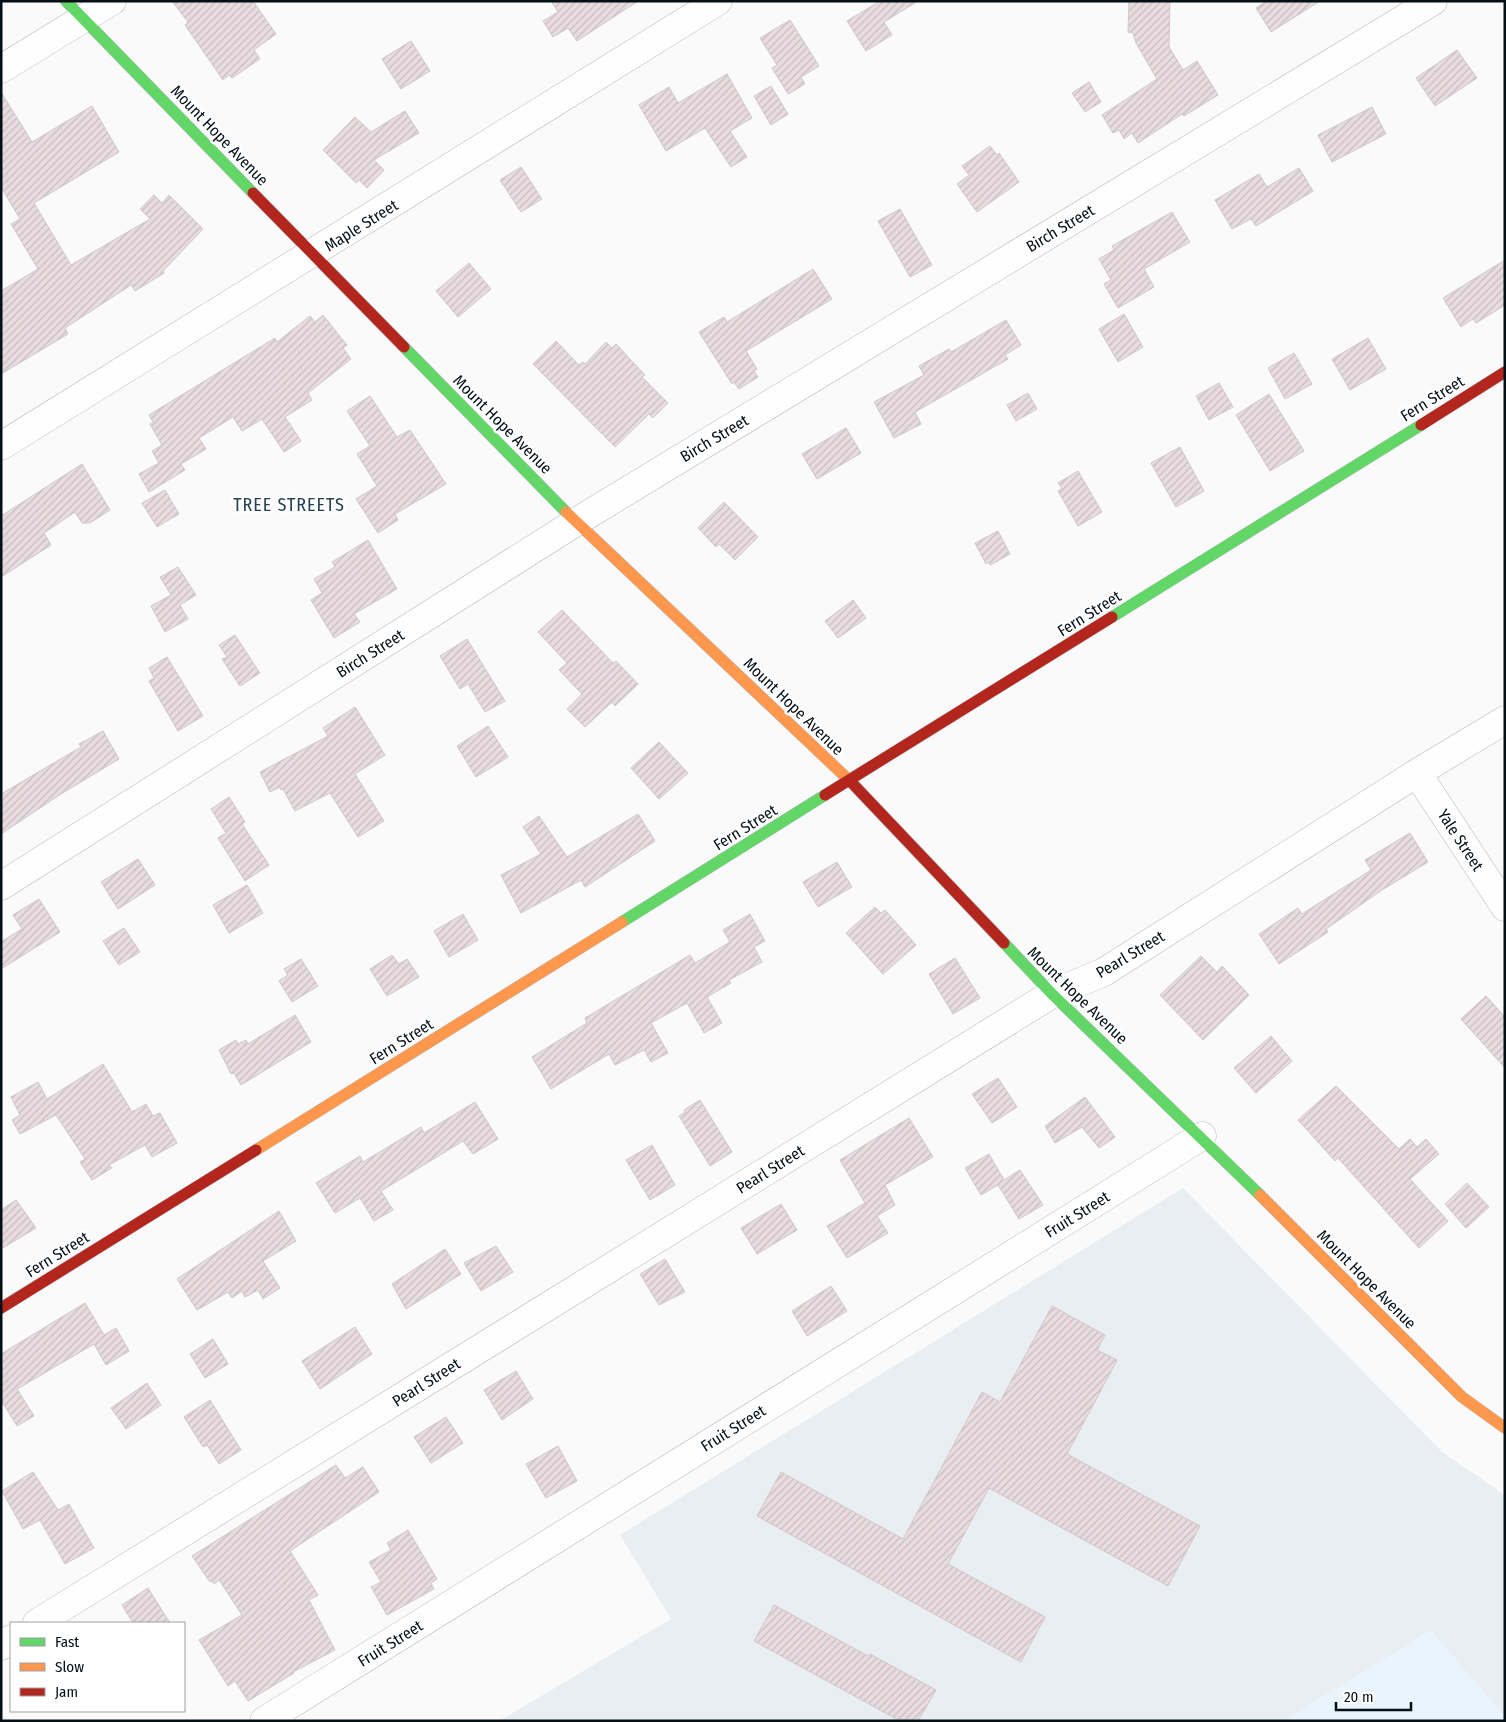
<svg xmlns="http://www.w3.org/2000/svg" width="1506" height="1722" font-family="'Fira Sans Condensed',sans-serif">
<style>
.built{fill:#e8eef1}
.green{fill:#eaf4fc}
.building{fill:url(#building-hatch);stroke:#cfc7c8}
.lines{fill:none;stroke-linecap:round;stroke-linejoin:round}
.street-casing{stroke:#b3b9bd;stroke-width:29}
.fast-casing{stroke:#b3b9bd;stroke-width:12}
.slow-casing{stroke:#b3b9bd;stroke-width:12}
.jam-casing{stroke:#b3b9bd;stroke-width:12}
.street{stroke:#fefefe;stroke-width:28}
.fast{stroke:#63d668;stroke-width:11}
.slow{stroke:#ff974d;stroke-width:11}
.jam{stroke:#b3261e;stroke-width:11}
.labels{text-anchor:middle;stroke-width:5;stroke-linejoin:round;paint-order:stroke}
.street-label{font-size:16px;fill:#040f16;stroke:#fff}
.neighbourhood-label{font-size:18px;letter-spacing:1px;fill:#254254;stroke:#fff}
</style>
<defs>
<pattern id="building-hatch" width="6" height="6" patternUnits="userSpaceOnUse" patternTransform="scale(1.25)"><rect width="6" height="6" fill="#e9dcdf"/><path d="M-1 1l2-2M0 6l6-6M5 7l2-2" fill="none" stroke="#c6bcbf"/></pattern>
</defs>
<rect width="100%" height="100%" fill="#fafafa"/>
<!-- built -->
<path class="built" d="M1183,1188L1442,1452L1505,1495V1721H499L671,1619L620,1535Z"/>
<!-- green -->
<path class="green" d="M1431,1630L1505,1716V1721H1282Z"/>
<!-- building -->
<path class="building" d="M172,1H253L276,34L254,50L260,59L232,78L229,75L223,80L185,25L188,22Z
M551,1H638L577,41L568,28L553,37L543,21L558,12Z
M880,1H918L884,22L892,35L866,51L847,21Z
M1129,1H1170L1169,47L1183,70L1197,61L1218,95L1184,116L1182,114L1138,143L1132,133L1124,139L1119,130L1113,133L1102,115L1157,79L1136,43L1133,33L1128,32Z
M1267,1H1320L1271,32L1256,8Z
M790,20L819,66L801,77L805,84L788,94L772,68L777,65L760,38Z
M411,41L430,71L401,89L382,59Z
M1457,50L1477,78L1435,106L1416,78Z
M727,74L752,118L730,131L747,157L731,167L705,128L666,151L639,105L669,87L678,103Z
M1089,82L1101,102L1085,112L1072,93Z
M771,86L788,114L771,125L754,96Z
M1,92L32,142L92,106L119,152L34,203L71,265L150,219L140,209L154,195L162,203L169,195L203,229L163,271L164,273L135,291L131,285L65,328L68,334L1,374V291L38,269L11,224L20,219L1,187Z
M1372,107L1386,134L1332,162L1318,135Z
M405,111L419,133L374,160L384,170L367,188L359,180L356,183L323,150L355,117L371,132Z
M990,146L997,155L999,153L1019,182L977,212L957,184L969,175L962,166Z
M521,167L542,199L521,212L500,180Z
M1299,168L1313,191L1256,226L1251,219L1232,229L1215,200L1259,174L1267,187Z
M900,209L932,265L910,277L878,221Z
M1172,212L1190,242L1144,269L1154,287L1118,308L1104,284L1111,280L1099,259L1114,250L1112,246Z
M1505,260V305L1476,323L1473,319L1461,327L1443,298Z
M469,263L491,289L458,317L436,291Z
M813,269L832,299L746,351L757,369L754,371L758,377L739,389L734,382L732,384L699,332L724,317L727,322Z
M1124,314L1143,347L1118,362L1099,329Z
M323,315L347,345L343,348L351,359L308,393L312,400L285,417L301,441L284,452L262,419L242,431L233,417L199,438L206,449L181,464L185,470L149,492L139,474L159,463L152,451L162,445L150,424L153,422L149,415L275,338L277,342L310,316L315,322Z
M1006,320L1021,345L1005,355L1008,359L915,412L921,424L894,438L874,402L924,375L919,366L949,349L951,352Z
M1368,338L1386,369L1350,390L1332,359Z
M556,341L579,365L583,362L585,364L606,342L612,348L616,344L645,375L642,377L668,403L653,418L649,414L615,447L533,364Z
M1294,353L1312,384L1285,399L1268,368Z
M1219,383L1233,407L1209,420L1196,396Z
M1028,393L1037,409L1016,421L1007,405Z
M1269,394L1304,451L1270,471L1236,415Z
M370,396L397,437L410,430L446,484L395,514L398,520L378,533L356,499L377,486L357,454L370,446L347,411Z
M846,428L861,453L817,479L802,454Z
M1180,447L1204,491L1176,507L1151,463Z
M82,464L110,510L90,523H82L75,512L44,533L51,545L1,577V516Z
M1078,471L1102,512L1078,526L1058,491L1062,488L1058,483Z
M165,490L179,514L157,527L142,503Z
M724,502L758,537L735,560L719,544L716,547L698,528Z
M998,531L1010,554L990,565L989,562L986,564L975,543Z
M368,540L397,589L354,614L360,622L334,638L311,600L322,593L314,579L335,567L332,562Z
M178,567L196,595L180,605L188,619L165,632L151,606L171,595L160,577Z
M853,600L866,618L838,638L825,621Z
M562,610L613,663L616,661L638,684L615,706L612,702L585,727L567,709L582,694L559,670L567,663L538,632Z
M235,635L260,673L240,686L222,659L227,657L219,645Z
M467,639L505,701L485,712L468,684L460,689L440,656Z
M167,657L203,716L178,731L149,681L154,678L149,668Z
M355,707L385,755L355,774L384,821L358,837L330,793L295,811L283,789L281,790L280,787L270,792L260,772L328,736L323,728Z
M488,726L508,757L476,777L457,746Z
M103,731L119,759L61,794L1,834V794L81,747L79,744Z
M659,742L688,773L659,799L631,768Z
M229,797L245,822L242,824L269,865L245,881L218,838L226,833L211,809Z
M638,814L655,841L585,887L581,880L521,913L501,875L541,854L523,827L539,816L567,857Z
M1410,833L1428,862L1382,890L1326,929L1328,932L1279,964L1259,934L1298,908L1302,914L1371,870L1365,860Z
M138,859L155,885L118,909L101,882Z
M837,862L852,887L818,907L803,882Z
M247,885L263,913L229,933L213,905Z
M39,899L60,932L1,969V942L22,929L13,915Z
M875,907L881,913L885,910L916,945L883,974L846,933Z
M463,914L478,940L449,957L434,931Z
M750,914L765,941L754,947L762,962L729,980L731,983L707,997L722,1023L704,1033L687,1003L651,1023L668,1053L651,1062L644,1050L615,1065L609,1054L551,1089L532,1057L587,1023L585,1018L690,955L695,963L730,942L723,930Z
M124,928L140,952L119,965L103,941Z
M392,955L399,964L407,959L419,977L387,996L370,969Z
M1201,956L1217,972L1222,966L1249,995L1203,1040L1160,995Z
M955,958L980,998L953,1014L929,974Z
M301,959L318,986L292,1002L279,981L288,975L284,969Z
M1486,996L1505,1017V1068L1461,1019Z
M295,1015L311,1042L241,1085L234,1073L231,1074L219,1050L236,1040L238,1044L246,1040L248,1044Z
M1271,1036L1292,1061L1256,1093L1234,1068Z
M103,1064L132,1112L146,1104L153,1116L160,1113L177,1143L152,1157L145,1145L109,1165L112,1168L92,1180L80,1162L85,1159L56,1115L20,1134L12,1120L20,1115L11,1097L38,1082L47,1099Z
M998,1078L1017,1107L992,1123L972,1094Z
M1336,1086L1399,1149L1410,1139L1417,1147L1426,1139L1439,1154L1410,1179L1448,1221L1419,1248L1338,1158L1335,1161L1298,1120Z
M1085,1097L1115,1137L1099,1148L1082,1127L1055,1143L1045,1126Z
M700,1100L732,1152L710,1166L679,1116L685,1112L684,1110Z
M475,1102L498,1139L473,1154L463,1141L381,1191L393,1210L374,1221L360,1198L335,1213L316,1183L360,1156L363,1162L421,1127L424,1133Z
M909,1118L933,1157L885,1185L895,1205L877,1216L888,1233L847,1258L827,1226L865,1203L840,1160Z
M652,1145L675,1185L650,1200L626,1160Z
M989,1154L1004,1180L1020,1170L1043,1205L1019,1219L998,1185L981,1195L965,1168Z
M1467,1183L1489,1207L1466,1228L1445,1204Z
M16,1200L36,1228L1,1249V1210Z
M781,1204L797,1230L757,1254L741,1228Z
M279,1211L296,1241L263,1261L280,1288L263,1299L258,1290L245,1297L242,1291L232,1298L228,1292L197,1310L177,1279Z
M496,1246L513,1272L481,1291L464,1263Z
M445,1249L461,1274L406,1309L392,1284Z
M665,1259L685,1292L659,1305L640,1274Z
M831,1286L847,1311L807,1336L792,1311Z
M85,1303L104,1335L116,1328L129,1351L106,1365L94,1344L17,1389L34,1416L17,1426L1,1400V1354Z
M1052,1306L1105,1335L1097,1350L1117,1360L1067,1454L1200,1526L1168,1586L989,1488L948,1564L1045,1617L1021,1662L757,1516L781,1472L903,1539L982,1392L1000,1402Z
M355,1327L372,1354L320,1389L302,1361Z
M213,1339L228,1364L205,1378L190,1354Z
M516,1371L533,1399L502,1420L484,1390Z
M147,1383L161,1405L126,1429L111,1408Z
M210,1400L241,1450L219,1464L207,1445L203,1447L184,1417Z
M446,1417L463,1443L431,1463L414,1437Z
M558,1446L577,1481L546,1498L526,1464Z
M336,1465L345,1478L363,1467L379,1492L290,1551L318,1595L309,1600L335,1650L293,1672L294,1673L248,1701L235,1681L228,1686L199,1640L242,1615L219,1580L214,1584L212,1581L210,1582L192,1556Z
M33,1472L58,1510L69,1504L94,1548L65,1564L40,1520L23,1529L2,1491Z
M408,1530L437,1579L431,1583L434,1589L387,1615L371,1587L381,1582L369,1562L391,1550L387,1543Z
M148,1588L170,1623H133L122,1605Z
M774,1605L868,1656L870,1654L936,1690L918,1721H900L754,1641Z"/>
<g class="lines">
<defs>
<path id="street" d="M1,69L112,1
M1,446L718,1
M1417,773L1505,907
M1,886L576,522L1433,1
M37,1623L1052,994L1104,972L1417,773L1505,720
M1,1646L11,1639
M264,1721L1202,1136"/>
<path id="fast" d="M66,1L253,193
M404,347L566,512
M1112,617L1421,425
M622,922L825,795
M1004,943L1052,994L1260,1195"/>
<path id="slow" d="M566,512L852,783
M256,1150L622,922
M1260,1195L1462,1397L1505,1428"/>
<path id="jam" d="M253,193L404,347
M1421,425L1505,372
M852,783L1004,943
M825,795L1112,617
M1,1308L256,1150"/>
</defs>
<!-- street casing -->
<use href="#street" class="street-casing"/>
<!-- fast casing -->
<use href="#fast" class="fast-casing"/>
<!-- slow casing -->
<use href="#slow" class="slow-casing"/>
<!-- jam casing -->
<use href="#jam" class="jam-casing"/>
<!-- street -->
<use href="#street" class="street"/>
<!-- fast -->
<use href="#fast" class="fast"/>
<!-- slow -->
<use href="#slow" class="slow"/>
<!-- jam -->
<use href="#jam" class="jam"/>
</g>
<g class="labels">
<!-- street labels -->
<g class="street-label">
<text transform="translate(220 135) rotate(46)" y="6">Mount Hope Avenue</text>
<text transform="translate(361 225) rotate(-32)" y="6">Maple Street</text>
<text transform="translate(1060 228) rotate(-31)" y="6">Birch Street</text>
<text transform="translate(1432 398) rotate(-32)" y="6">Fern Street</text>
<text transform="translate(503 424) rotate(45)" y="6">Mount Hope Avenue</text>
<text transform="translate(714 438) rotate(-31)" y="6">Birch Street</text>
<text transform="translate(1089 613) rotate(-32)" y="6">Fern Street</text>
<text transform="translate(370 653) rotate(-32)" y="6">Birch Street</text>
<text transform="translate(794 706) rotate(44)" y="6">Mount Hope Avenue</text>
<text transform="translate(745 827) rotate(-32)" y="6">Fern Street</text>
<text transform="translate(1461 840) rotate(57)" y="6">Yale Street</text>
<text transform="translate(1130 954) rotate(-31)" y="6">Pearl Street</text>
<text transform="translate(1078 995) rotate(44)" y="6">Mount Hope Avenue</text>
<text transform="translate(401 1041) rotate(-32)" y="6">Fern Street</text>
<text transform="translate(770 1169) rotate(-32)" y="6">Pearl Street</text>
<text transform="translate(1077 1214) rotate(-32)" y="6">Fruit Street</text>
<text transform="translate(57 1254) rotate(-32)" y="6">Fern Street</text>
<text transform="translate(1367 1279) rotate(45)" y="6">Mount Hope Avenue</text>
<text transform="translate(426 1382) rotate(-32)" y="6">Pearl Street</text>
<text transform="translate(733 1428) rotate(-32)" y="6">Fruit Street</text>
<text transform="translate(390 1643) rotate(-32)" y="6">Fruit Street</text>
</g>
<!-- neighbourhood labels -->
<g class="neighbourhood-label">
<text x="289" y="511">TREE STREETS</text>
</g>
</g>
<!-- border -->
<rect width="1506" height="1722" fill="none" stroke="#040f16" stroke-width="5"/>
<!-- legend -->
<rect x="10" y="1622" width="175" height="90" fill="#ffffff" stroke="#9b9fa2"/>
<rect x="20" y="1638" width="25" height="8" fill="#63d668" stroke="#9b9fa2"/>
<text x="55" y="1647" font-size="15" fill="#040f16">Fast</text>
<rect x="20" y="1663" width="25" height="8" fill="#ff974d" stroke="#9b9fa2"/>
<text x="55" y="1672" font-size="15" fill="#040f16">Slow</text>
<rect x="20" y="1688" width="25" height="8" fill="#b3261e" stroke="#9b9fa2"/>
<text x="55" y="1697" font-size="15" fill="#040f16">Jam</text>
<!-- scale -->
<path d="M1336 1702v8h75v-8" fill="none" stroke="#040f16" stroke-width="2.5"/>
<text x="1344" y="1702" font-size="15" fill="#040f16" stroke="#ffffff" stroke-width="4" paint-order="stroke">20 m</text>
</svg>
